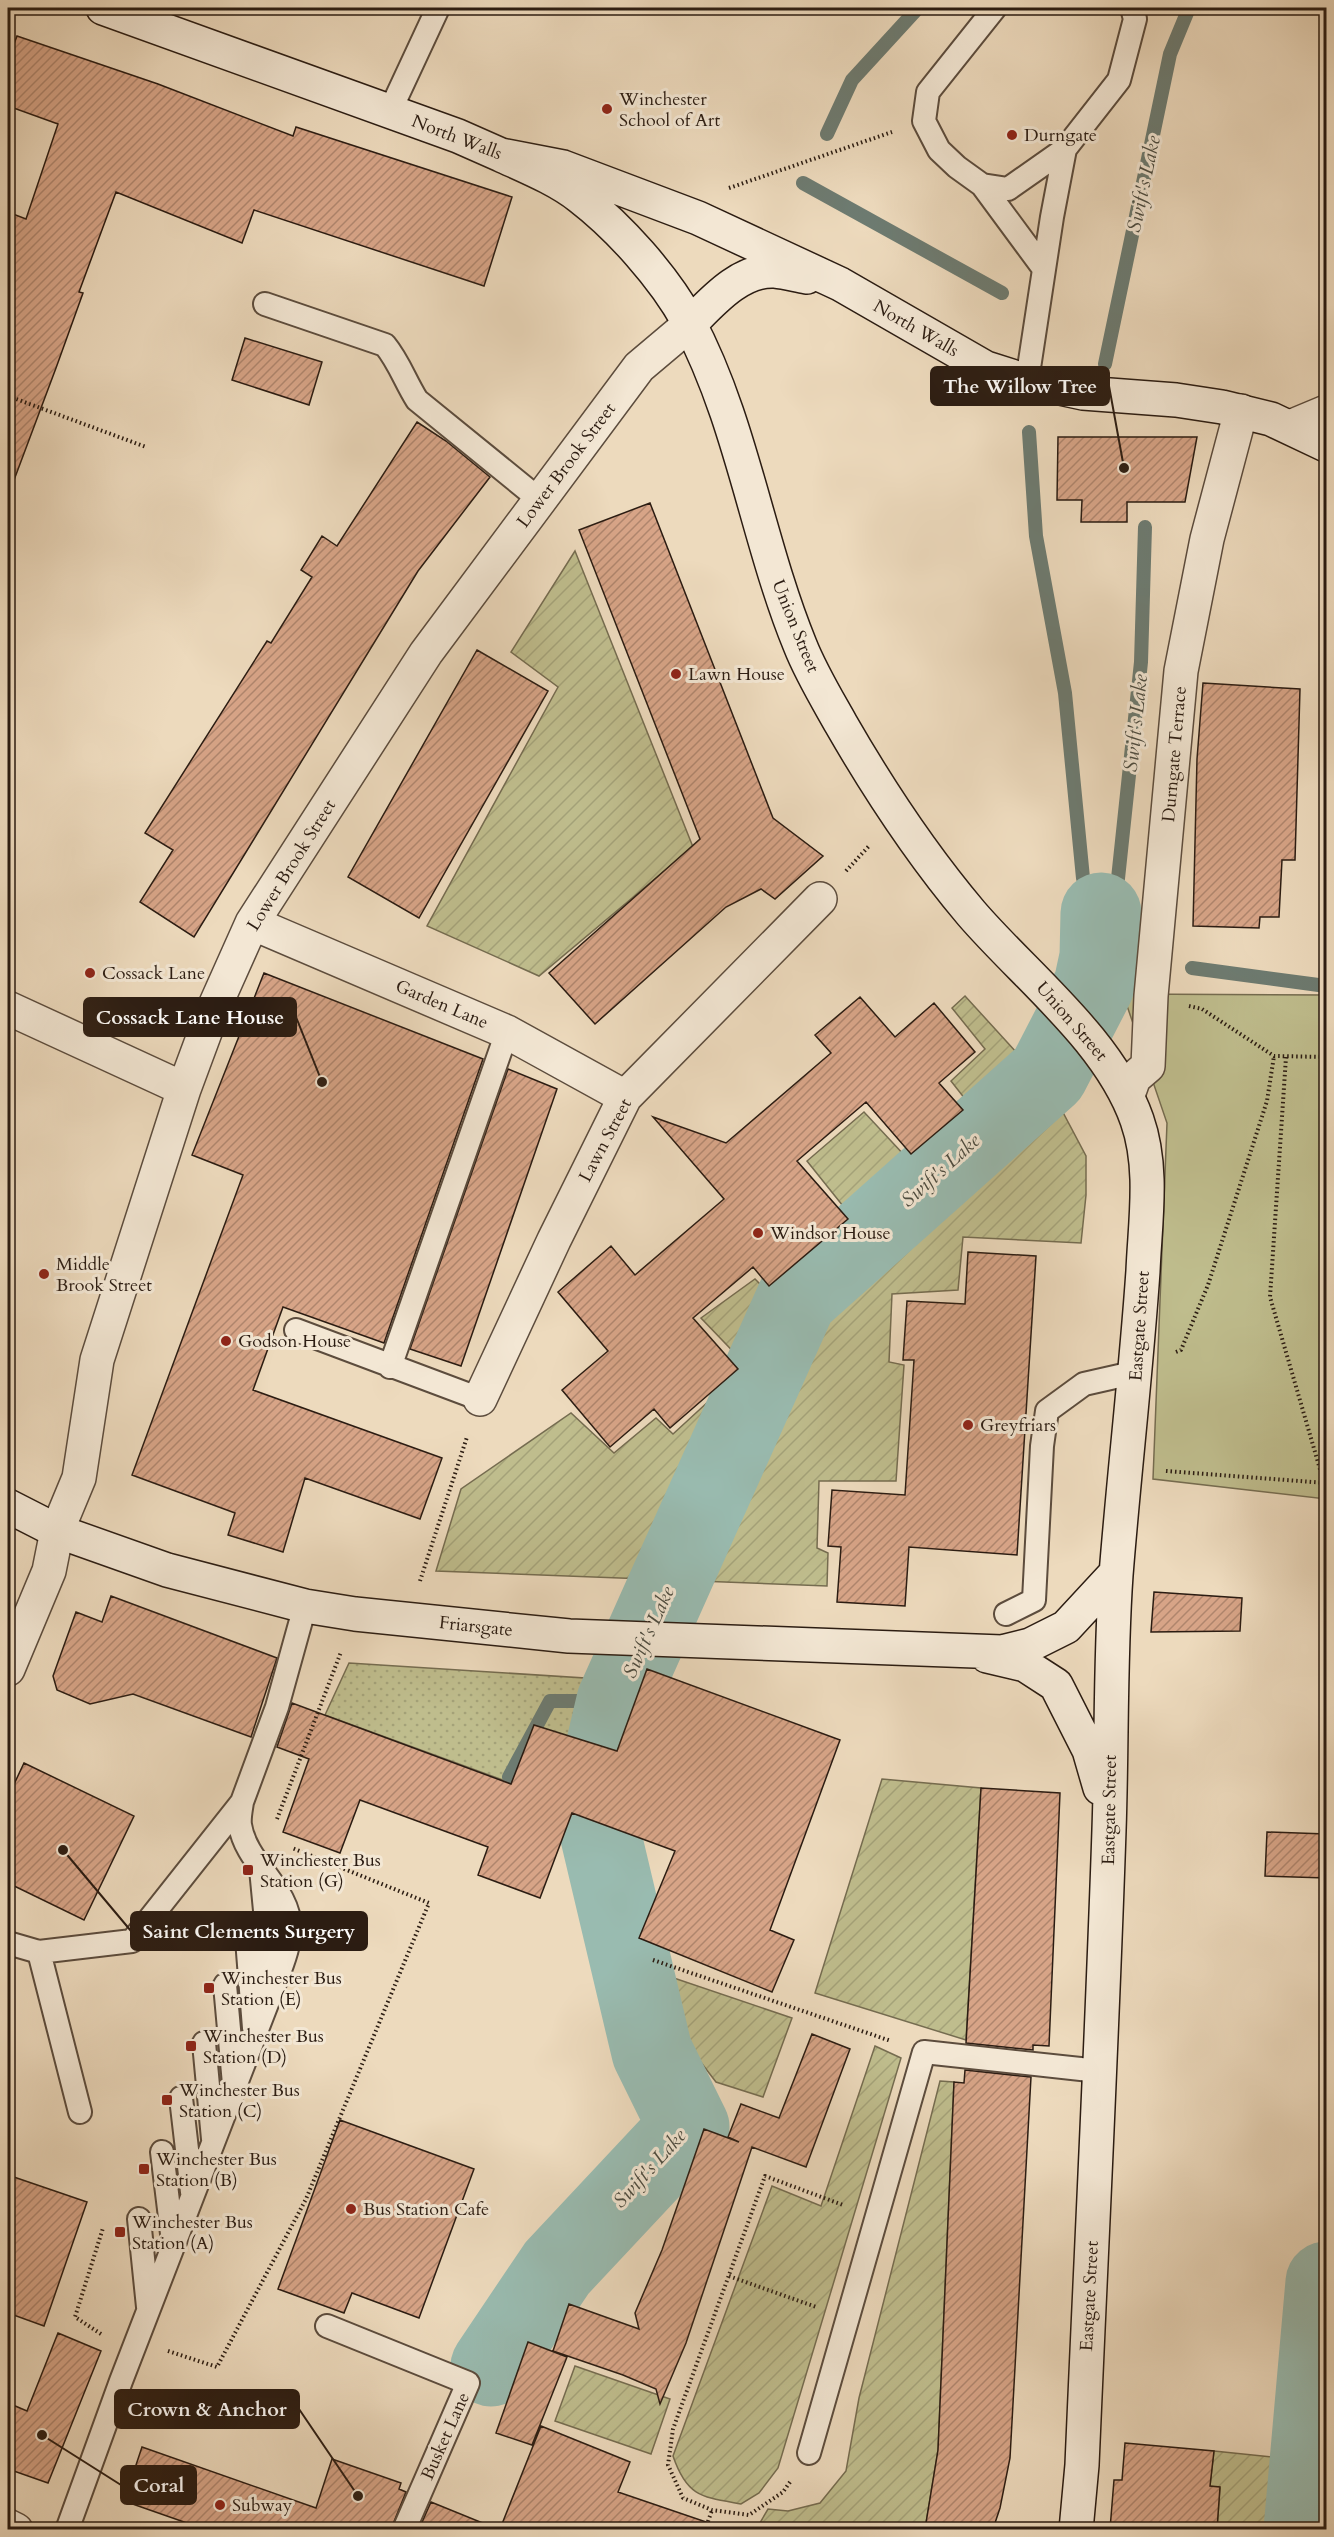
<svg xmlns="http://www.w3.org/2000/svg" width="1334" height="2537" font-family="Cardo,serif">
<style>
.grass{fill:url(#grass-dots);stroke:#756c50;stroke-width:1.5}
.park{fill:#bfbd8d;stroke:#756c50;stroke-width:1.5}
.garden{fill:url(#garden-furrows);stroke:#756c50;stroke-width:1.5}
.lines{fill:none;stroke-linecap:round;stroke-linejoin:round}
.stream{stroke:#6d7b71;stroke-width:14}
.river{stroke:#99bbb0;stroke-width:81}
.building{fill:url(#building-hatch);stroke:#2b1c12;stroke-width:1.5}
.lane-casing{stroke:#5c4c3d;stroke-width:26}
.street-casing{stroke:#5c4c3d;stroke-width:36}
.secondary-casing{stroke:#2b1c12;stroke-width:36}
.path{stroke:#2b1c12;stroke-width:4;stroke-dasharray:1.5 3;stroke-linecap:butt}
.lane{stroke:#f3e7d4;stroke-width:22}
.street{stroke:#f3e7d4;stroke-width:33}
.secondary{stroke:#f3e7d4;stroke-width:33}
.poi-dot{fill:#8f2418;stroke:#f3e7d4;stroke-width:2}
.labels{text-anchor:middle;stroke-width:6;stroke-linejoin:round;paint-order:stroke}
.poi-label{font-size:18px;fill:#2b1c12;stroke:#f3e7d4;text-anchor:start}
.street-label{font-size:18px;fill:#2b1c12;stroke:#f3e7d4}
.water-label{font-size:20px;font-style:italic;fill:#4c4c41;stroke:#f3e7d4}
.leader{fill:none;stroke:#2b1c12;stroke-width:2}
.callout-dot{fill:#2b1c12;stroke:#f3e7d4;stroke-width:2}
.callout{fill:#2b1c12;stroke:#2b1c12;stroke-width:2}
.callout-label{font-size:20px;text-anchor:middle;font-weight:bold;fill:#fff}
</style>
<defs>
<pattern id="grass-dots" width="8" height="8" patternUnits="userSpaceOnUse" patternTransform="scale(1.5)"><rect width="8" height="8" fill="#bfbd8d"/><path d="M2 2h.1M6 6h.1" fill="none" stroke="#a4a279" stroke-width="1.8" stroke-linecap="round"/></pattern>
<pattern id="garden-furrows" width="10" height="10" patternUnits="userSpaceOnUse" patternTransform="scale(1.5)"><rect width="10" height="10" fill="#bfbd8d"/><path d="M-1 1l2-2M0 10L10 0M9 11l2-2" fill="none" stroke="#a4a279"/></pattern>
<pattern id="building-hatch" width="6" height="6" patternUnits="userSpaceOnUse" patternTransform="scale(1.5)"><rect width="6" height="6" fill="#d7a487"/><path d="M-1 1l2-2M0 6l6-6M5 7l2-2" fill="none" stroke="#af856d"/></pattern>
</defs>
<rect width="100%" height="100%" fill="#eddabd"/>
<filter id="stains"><feTurbulence type="fractalNoise" baseFrequency=".00333" numOctaves="4"/><feColorMatrix values="0 0 0 0 .2 0 0 0 0 .09 0 0 0 0 .02 0 0 0 .5 -.17"/></filter>
<radialGradient id="worn" r=".72"><stop offset=".6" stop-color="#630" stop-opacity="0"/><stop offset="1" stop-color="#630" stop-opacity=".3"/></radialGradient>
<!-- grass -->
<path class="grass" d="M349,1663L616,1680L599,1746L534,1726L511,1783L325,1715Z"/>
<!-- park -->
<path class="park" d="M1123,994L1326,995V1499L1153,1479L1167,1123Z"/>
<!-- garden -->
<path class="garden" d="M575,551L693,847L539,976L427,926L558,687L511,652Z
M965,996L1038,1076L1059,1105L1086,1156V1195L1081,1243L963,1237L958,1290L892,1294L889,1362L904,1365L896,1481H819L817,1548L828,1553L827,1586L436,1571L461,1489L571,1413L614,1453L656,1418L673,1434L747,1366L701,1318L755,1279L770,1294L851,1216L807,1161L864,1112L906,1157L973,1109L951,1081L985,1049L952,1008Z
M882,1779L981,1788L966,2040L815,1993Z
M662,1974L792,2018L763,2097L716,2082L677,2031Z
M875,2046L901,2058L778,2468L759,2493L741,2504C702,2497 687,2497 673,2456L772,2186L821,2206Z
M940,2081L954,2082L938,2450L925,2529L726,2530V2528H757L768,2509L788,2511L820,2503L846,2471L859,2398Z
M575,2366L670,2399L651,2454L555,2421Z
M1214,2451L1292,2459L1285,2529H1217L1220,2488L1210,2486Z"/>
<g class="lines">
<!-- stream -->
<path class="stream" d="M827,134L852,80L918,8
M803,183L1002,293
M1105,364L1170,54L1189,8
M1029,432L1036,536L1065,693L1083,878L1101,913
M1101,913L1117,888L1141,662L1145,527
M1100,957L1118,959
M1192,968L1326,986
M509,1777L550,1701H617"/>
<!-- river -->
<path class="river" d="M491,2366L557,2268L689,2127L652,2052L593,1803L617,1701L797,1298L1048,1074L1094,985L1100,957L1101,913
M1304,2530L1326,2282"/>
</g>
<!-- building -->
<path class="building" d="M17,36L158,84L293,136L296,127L512,197L484,286L254,210L242,243L116,192L79,292L83,293L56,368L11,488L8,487V212L26,219L58,124L8,106V60Z
M245,338L322,362L309,405L232,380Z
M417,422L446,441L490,477L418,571L194,937L140,902L173,850L145,833L267,641L271,643L312,577L301,570L322,536L337,546Z
M1058,437H1197L1185,502H1127V522H1081L1082,500H1057Z
M650,503L773,818L823,856L775,899L761,889L726,907L595,1024L549,973L700,839L579,530Z
M477,650L548,691L419,918L348,877Z
M1203,683L1300,689L1295,860H1282L1279,917H1260L1259,928L1193,926L1197,759Z
M264,973L483,1059L384,1343L283,1307L253,1390L442,1458L420,1519L305,1478L283,1552L228,1535L235,1513L132,1475L243,1175L192,1155Z
M860,997L895,1037L934,1003L975,1052L939,1083L963,1110L911,1154L866,1102L797,1161L848,1219L769,1286L753,1267L693,1318L738,1369L670,1428L654,1409L610,1447L562,1390L608,1351L558,1292L611,1246L635,1275L724,1199L653,1117L726,1143L831,1053L815,1035Z
M508,1069L557,1089L461,1366L410,1349Z
M968,1252L1036,1256L1017,1555L909,1547L905,1606L837,1602L841,1547L828,1546L832,1490L905,1495L914,1360H903L907,1301L965,1304Z
M1154,1592L1242,1598L1240,1631L1151,1632Z
M111,1596L277,1658L251,1737L133,1694L90,1704L57,1690L53,1676L76,1612L102,1622Z
M647,1669L840,1740L770,1930L794,1940L772,1992L639,1938L675,1851L572,1813L540,1898L478,1875L488,1847L360,1800L340,1853L283,1832L309,1759L277,1747L292,1703L511,1784L534,1725L617,1751Z
M24,1763L134,1816L84,1920L8,1883V1797Z
M981,1788L1060,1793L1049,2046L1033,2045V2050L966,2043Z
M1267,1832L1326,1834V1878L1265,1876Z
M812,2034L850,2049L806,2167L752,2147L686,2343L660,2404L656,2389L623,2375L553,2351L569,2304L639,2329L635,2313L662,2250L704,2129L739,2142L728,2137L741,2104L779,2118Z
M965,2070L1031,2077L1010,2458L1000,2508L993,2529H925L938,2450L954,2082L964,2083Z
M340,2120L474,2169L419,2318L352,2293L344,2313L278,2289Z
M8,2175L87,2202L44,2326L8,2313Z
M58,2333L101,2351L48,2483L8,2469V2403L27,2411Z
M528,2342L567,2357L532,2445L496,2433Z
M541,2426L630,2462L618,2492L709,2523L707,2529H500Z
M1125,2443L1214,2451L1210,2486L1220,2487L1217,2529H1110L1114,2480H1122Z
M142,2447L316,2508L332,2459L401,2483L399,2489L406,2492L391,2529H204L124,2501Z
M431,2502L495,2528V2529H419Z"/>
<g class="lines">
<defs>
<path id="lane" d="M995,8L928,92L924,121L939,150L957,167L982,185L1008,189L1065,149L1119,80L1135,19L1132,8
M390,111L438,8
M982,185L1044,269
M265,304L385,345C399,362 405,381 417,400L540,500
M1027,381L1052,217L1065,149
M296,1330L480,1399
M390,1367L507,1032
M1006,1614L1034,1600L1042,1446L1047,1411L1084,1384L1137,1372
M261,1869L272,1983
M246,1927L254,2028
M8,1943L39,1952L132,1941L242,1802
M39,1952L80,2112
M225,1985L234,2084
M204,2043L213,2139
M181,2098L192,2192
M162,2152L173,2242
M139,2219L148,2307
M327,2326L468,2383L404,2530
M809,2453L924,2052L1099,2071
M67,2530L121,2381L280,1970C285,1957 290,1943 290,1929C290,1888 246,1864 240,1825C239,1818 241,1809 242,1802L277,1707L305,1606"/>
<path id="street" d="M1290,427L1326,412
M252,923L507,1032L625,1097
M8,1008L184,1089
M1128,1095L1134,1078L1148,1066L1151,996L1181,671L1207,539L1241,411
M480,1399L554,1240L625,1097L820,899
M8,1669L49,1571L57,1531L79,1478L97,1360L184,1089L214,1008L252,923L426,653L639,367L690,324
M8,2526L16,2530"/>
<path id="secondary" d="M103,8L458,136L501,155L563,167L698,218L840,284L986,368L1027,381L1083,393L1176,400L1222,407L1271,419L1326,445
M501,155C527,167 557,179 580,197C619,227 664,277 688,321C742,422 757,540 800,645C811,673 827,699 841,724C879,790 922,855 971,913C1025,976 1109,1040 1137,1120C1154,1168 1145,1222 1143,1271C1136,1373 1124,1474 1116,1575C1110,1660 1112,1745 1109,1830C1102,2042 1091,2254 1082,2465L1076,2530
M690,324C712,302 740,269 775,271C785,272 796,275 807,277
M8,1506L57,1531L167,1570L305,1606L355,1614L569,1636L1002,1652L1030,1645L1066,1627L1116,1573
M987,1656L1025,1665L1056,1685L1089,1750L1100,1788"/>
</defs>
<!-- lane casing -->
<use href="#lane" class="lane-casing"/>
<!-- street casing -->
<use href="#street" class="street-casing"/>
<!-- secondary casing -->
<use href="#secondary" class="secondary-casing"/>
<!-- path -->
<path class="path" d="M729,188L892,132
M8,396L146,447
M846,871L869,846
M1189,1006L1202,1009L1274,1056L1326,1057
M1286,1057L1270,1297L1324,1483
M1176,1352L1181,1350L1208,1285L1267,1101L1274,1056
M1166,1471L1326,1483
M420,1581L467,1437
M277,1819L341,1652
M653,1960L891,2041
M729,2276L816,2307
M101,2334L75,2317L103,2228
M168,2351L217,2367L306,2199L429,1903L292,1848
M790,2482L783,2492L749,2515L712,2510L683,2498L668,2465L673,2429L765,2176L843,2205
M705,2530L712,2510"/>
<!-- lane -->
<use href="#lane" class="lane"/>
<!-- street -->
<use href="#street" class="street"/>
<!-- secondary -->
<use href="#secondary" class="secondary"/>
</g>
<!-- markers -->
<g class="poi-dot">
<circle cx="607" cy="109" r="6"/>
<circle cx="1012" cy="135" r="6"/>
<circle cx="676" cy="674" r="6"/>
<circle cx="90" cy="973" r="6"/>
<circle cx="758" cy="1233" r="6"/>
<circle cx="44" cy="1274" r="6"/>
<circle cx="226" cy="1341" r="6"/>
<circle cx="968" cy="1425" r="6"/>
<rect x="242" y="1864" width="12" height="12" rx="3"/>
<rect x="203" y="1982" width="12" height="12" rx="3"/>
<rect x="185" y="2040" width="12" height="12" rx="3"/>
<rect x="161" y="2094" width="12" height="12" rx="3"/>
<rect x="138" y="2163" width="12" height="12" rx="3"/>
<circle cx="351" cy="2209" r="6"/>
<rect x="114" y="2226" width="12" height="12" rx="3"/>
<circle cx="220" cy="2505" r="6"/>
</g>
<g class="labels">
<!-- poi labels -->
<g class="poi-label">
<text x="619" y="105">Winchester<tspan x="619" dy="21">School of Art</tspan></text>
<text x="1024" y="141">Durngate</text>
<text x="688" y="680">Lawn House</text>
<text x="102" y="979">Cossack Lane</text>
<text x="770" y="1239">Windsor House</text>
<text x="56" y="1270">Middle<tspan x="56" dy="21">Brook Street</tspan></text>
<text x="238" y="1347">Godson House</text>
<text x="980" y="1431">Greyfriars</text>
<text x="260" y="1866">Winchester Bus<tspan x="260" dy="21">Station (G)</tspan></text>
<text x="221" y="1984">Winchester Bus<tspan x="221" dy="21">Station (E)</tspan></text>
<text x="203" y="2042">Winchester Bus<tspan x="203" dy="21">Station (D)</tspan></text>
<text x="179" y="2096">Winchester Bus<tspan x="179" dy="21">Station (C)</tspan></text>
<text x="156" y="2165">Winchester Bus<tspan x="156" dy="21">Station (B)</tspan></text>
<text x="363" y="2215">Bus Station Cafe</text>
<text x="132" y="2228">Winchester Bus<tspan x="132" dy="21">Station (A)</tspan></text>
<text x="232" y="2511">Subway</text>
</g>
<!-- street labels -->
<g class="street-label">
<text transform="translate(457 137) rotate(21)" y="6">North Walls</text>
<text transform="translate(916 328) rotate(30)" y="6">North Walls</text>
<text transform="translate(566 465) rotate(-53)" y="6">Lower Brook Street</text>
<text transform="translate(796 626) rotate(68)" y="6">Union Street</text>
<text transform="translate(1174 754) rotate(-85)" y="6">Durngate Terrace</text>
<text transform="translate(291 865) rotate(-58)" y="6">Lower Brook Street</text>
<text transform="translate(442 1004) rotate(23)" y="6">Garden Lane</text>
<text transform="translate(1072 1021) rotate(49)" y="6">Union Street</text>
<text transform="translate(605 1140) rotate(-62)" y="6">Lawn Street</text>
<text transform="translate(1139 1326) rotate(-86)" y="6">Eastgate Street</text>
<text transform="translate(476 1626) rotate(6)" y="6">Friarsgate</text>
<text transform="translate(1109 1810) rotate(-89)" y="6">Eastgate Street</text>
<text transform="translate(1089 2296) rotate(-87)" y="6">Eastgate Street</text>
<text transform="translate(445 2436) rotate(-66)" y="6">Busket Lane</text>
</g>
<!-- water labels -->
<g class="water-label">
<text transform="translate(1143 184) rotate(-78)" y="7">Swift's Lake</text>
<text transform="translate(1135 723) rotate(-84)" y="7">Swift's Lake</text>
<text transform="translate(940 1170) rotate(-42)" y="7">Swift's Lake</text>
<text transform="translate(648 1632) rotate(-66)" y="7">Swift's Lake</text>
<text transform="translate(649 2168) rotate(-48)" y="7">Swift's Lake</text>
</g>
</g>
<!-- callouts -->
<path class="leader" d="M1124 468L1109 386M322 1082L296 1017M63 1850L131 1931M358 2496L299 2409M42 2435L121 2485"/>
<g class="callout-dot">
<circle cx="1124" cy="468" r="6"/>
<circle cx="322" cy="1082" r="6"/>
<circle cx="63" cy="1850" r="6"/>
<circle cx="358" cy="2496" r="6"/>
<circle cx="42" cy="2435" r="6"/>
</g>
<g class="callout">
<rect x="931" y="367" width="178" height="38" rx="6"/>
<rect x="84" y="998" width="212" height="38" rx="6"/>
<rect x="131" y="1912" width="236" height="38" rx="6"/>
<rect x="115" y="2390" width="184" height="38" rx="6"/>
<rect x="121" y="2466" width="75" height="38" rx="6"/>
</g>
<g class="callout-label">
<text x="1020" y="393">The Willow Tree</text>
<text x="190" y="1024">Cossack Lane House</text>
<text x="249" y="1938">Saint Clements Surgery</text>
<text x="207" y="2416">Crown &amp; Anchor</text>
<text x="159" y="2492">Coral</text>
</g>
<!-- margin -->
<rect width="1334" height="2537" fill="none" stroke="#eddabd" stroke-width="30"/>
<rect x="9" y="9" width="1316" height="2519" fill="none" stroke="#2b1c12" stroke-width="3"/>
<rect x="15" y="15" width="1304" height="2507" fill="none" stroke="#2b1c12" stroke-width="1.5"/>
<rect width="100%" height="100%" filter="url(#stains)"/>
<rect width="100%" height="100%" fill="url(#worn)"/>
</svg>
